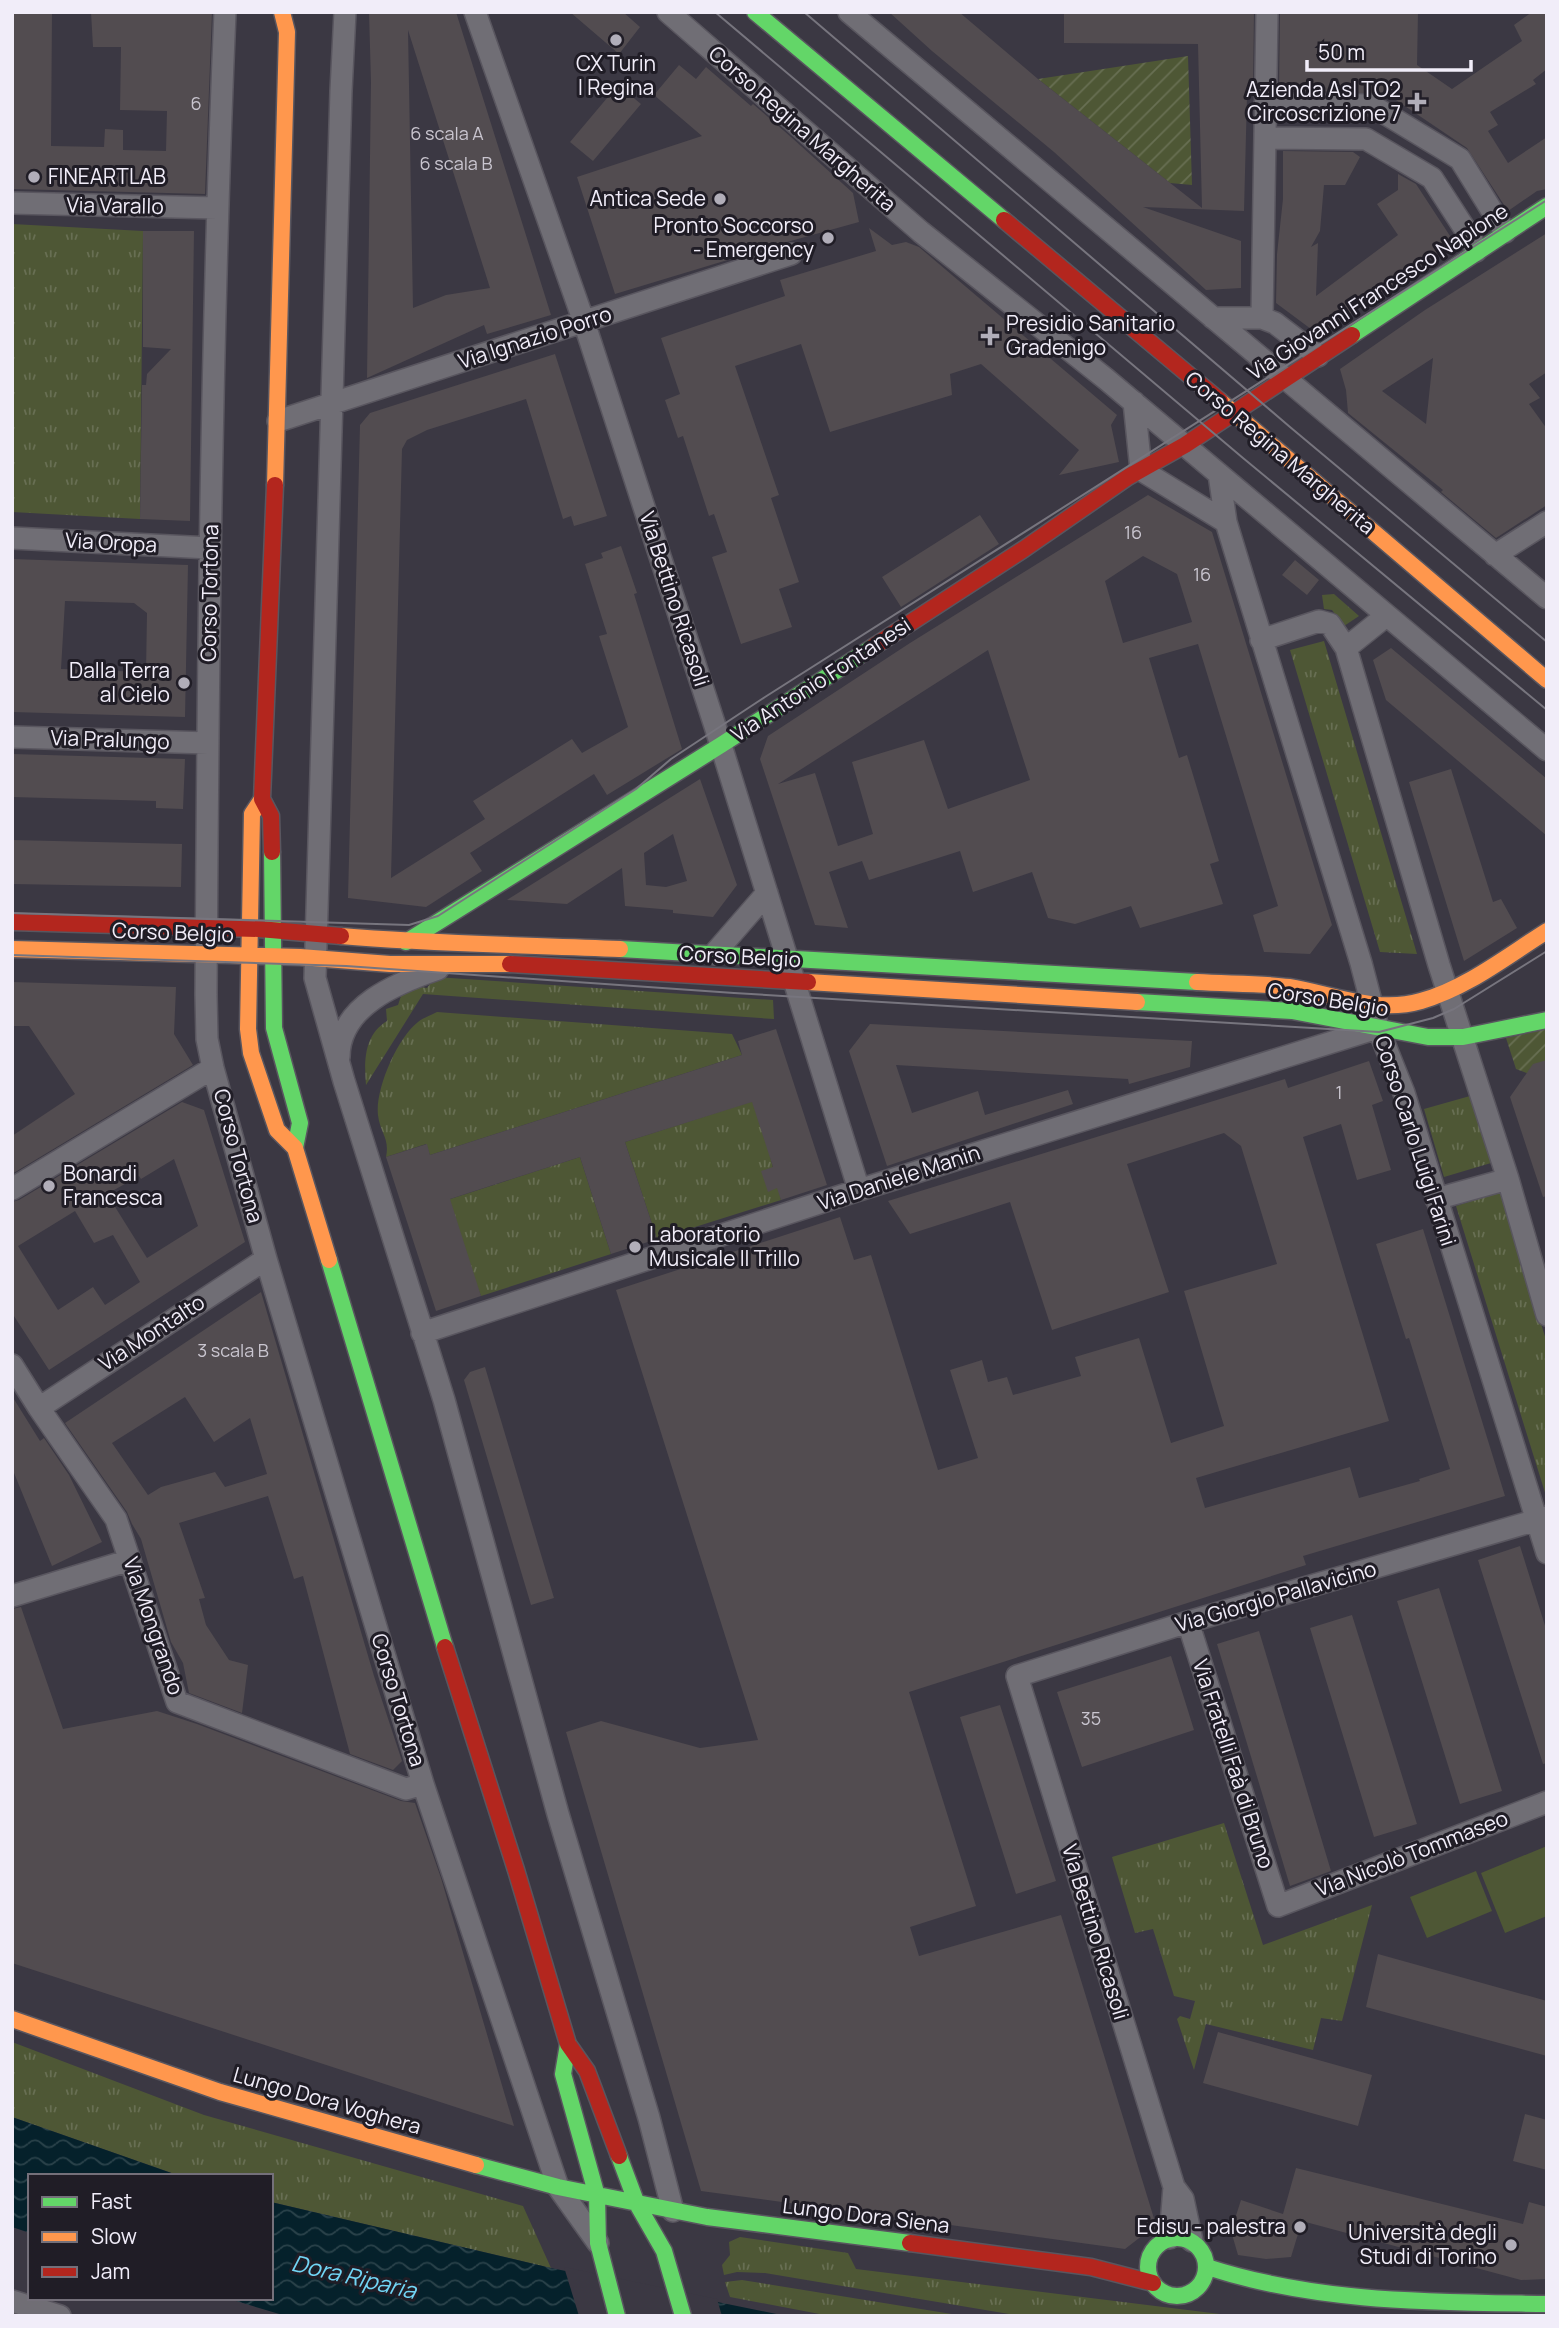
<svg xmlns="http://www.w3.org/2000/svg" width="1559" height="2328" font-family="Manrope,sans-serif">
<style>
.grass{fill:url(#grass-tufts)}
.garden{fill:url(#garden-furrows)}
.pitch{fill:#4e5735}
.water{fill:url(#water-waves)}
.pier{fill:#3b3843}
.building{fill:#524c50;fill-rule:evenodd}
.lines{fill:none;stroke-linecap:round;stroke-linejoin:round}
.street-casing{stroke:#59565f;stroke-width:24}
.fast-casing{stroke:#59565f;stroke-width:19}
.slow-casing{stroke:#59565f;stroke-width:19}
.jam-casing{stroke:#59565f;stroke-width:19}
.street{stroke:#706e75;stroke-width:21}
.fast{stroke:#63d668;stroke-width:16}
.slow{stroke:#ff974d;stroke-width:16}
.jam{stroke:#b3261e;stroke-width:16}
.tram{stroke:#77757e;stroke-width:2}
.poi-dot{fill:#b1aeb9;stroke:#201d26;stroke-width:2.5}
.labels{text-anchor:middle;stroke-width:6;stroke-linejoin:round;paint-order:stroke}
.number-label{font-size:18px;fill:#c9c5cf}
.poi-label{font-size:21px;fill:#f1edf9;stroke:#201d26;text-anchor:end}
.street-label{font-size:21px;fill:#f1edf9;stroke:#201d26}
.water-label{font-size:23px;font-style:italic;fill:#71d5f5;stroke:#201d26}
</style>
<defs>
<pattern id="grass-tufts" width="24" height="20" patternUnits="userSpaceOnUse" patternTransform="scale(1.75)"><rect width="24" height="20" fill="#4e5735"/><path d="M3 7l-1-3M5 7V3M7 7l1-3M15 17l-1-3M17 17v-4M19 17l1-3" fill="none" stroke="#686f53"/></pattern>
<pattern id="garden-furrows" width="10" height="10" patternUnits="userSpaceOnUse" patternTransform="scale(1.75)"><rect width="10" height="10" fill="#4e5735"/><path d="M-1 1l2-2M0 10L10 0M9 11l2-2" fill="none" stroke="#686f53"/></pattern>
<pattern id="water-waves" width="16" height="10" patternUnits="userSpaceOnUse" patternTransform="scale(1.75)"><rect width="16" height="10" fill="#05212b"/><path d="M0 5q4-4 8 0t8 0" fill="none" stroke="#2a424a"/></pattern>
</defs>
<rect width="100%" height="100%" fill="#3b3843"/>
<!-- grass -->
<path class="grass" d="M12,224L143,231L140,519L12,512Z
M1334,594L1359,616L1344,626L1332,610L1324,609L1322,595Z
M1324,641L1417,954L1380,952L1290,650Z
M435,977L773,1000L774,1019L423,994L366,1085C364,1061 364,1035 387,1021L386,1009L398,1005L401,996L414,986L427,988Z
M437,1012L732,1034L742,1055L430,1155L426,1144L386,1157C390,1138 380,1133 378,1115C375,1090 397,1038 418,1022C423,1018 431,1015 437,1012Z
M1470,1096L1491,1163L1444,1177L1424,1109Z
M756,1100L781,1200L657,1239L625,1142Z
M580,1157L611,1254L481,1296L444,1201Z
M1500,1192L1547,1343V1499L1456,1206Z
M1224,1823L1263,1945L1372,1905L1342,2021L1321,2018L1313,2050L1206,2024L1194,2070L1177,2019L1180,2016L1190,2019L1195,2001L1174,1996L1153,1929L1135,1933L1112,1857Z
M12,2042L204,2115L523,2206L551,2268L271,2202V2176H180L12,2117Z
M740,2237L848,2253L856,2269L1236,2316H1021L765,2273L737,2272L724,2275L722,2265L730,2255L729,2242Z
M742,2280L964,2316H830L730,2297L725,2282Z"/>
<!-- garden -->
<path class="garden" d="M1188,56L1192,185L1170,183L1038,79Z
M1547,1029V1078L1542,1079L1516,1069L1506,1038Z"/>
<!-- pitch -->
<path class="pitch" d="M1547,1846V1916L1505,1933L1481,1873Z
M1476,1871L1492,1911L1427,1938L1410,1897Z"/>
<!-- water -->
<path class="water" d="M12,2117L180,2176H30V2233L12,2227Z
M271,2202L551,2268L786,2316H286L226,2298H271Z"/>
<!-- pier -->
<path class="pier" d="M564,2267L717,2299L722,2316H579Z"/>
<!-- building -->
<path class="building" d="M12,12H52L51,146L104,147L105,129L123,130V150L166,151L167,111L120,110L121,47H93L91,12H212L205,194L12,189Z
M369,12H456L551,315L487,334L484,325L367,378L371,82ZM408,30L490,288L446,295L413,308Z
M570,12H623L640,27L619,54Z
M889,12H959L1038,79L1202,208L1198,44L1064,43V12H1254L1253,90H1251V96H1247L1244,211L1143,207L1241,241V288L1206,290L1054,152L932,51Z
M1280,12H1418L1417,65L1452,89L1522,41L1514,25L1532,12H1547V69L1533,80L1536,84L1490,112L1498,125L1488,131L1508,163L1547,137V189L1537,191L1508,211L1467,148L1387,94L1279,90Z
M679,65L696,79L706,67L751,106L753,104L791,137L853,193L859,222L787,242L615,294L577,177L702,136L654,95Z
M618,85L641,104L593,161L570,142Z
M1283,151L1353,152L1360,157L1345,185H1324L1320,231L1311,247L1318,243L1316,296L1398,235L1377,204L1398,190V174L1416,184L1454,242L1319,335L1276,303L1277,254L1283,199Z
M869,228L892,245L906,242L919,247L1117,415L1111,425L1119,462L1059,475L1079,450L981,364L950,374L952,395L830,432L801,344L735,366L779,495L771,498L799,582L779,589L792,627L741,644L712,557L727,552L714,514L709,516L683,436L678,438L665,400L680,394L661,338L785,296L780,280L876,251Z
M143,231H194L190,521L140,519L142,385H146L147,374L171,349L143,347Z
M1547,233V372L1529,384L1540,398L1529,404L1547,429V505L1496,538L1441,492L1443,490L1348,413L1346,390L1340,369L1425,310ZM1433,358L1426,424L1382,391Z
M555,354L607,516L574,526L571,516L563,519L526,399L427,430L407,440L402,449L391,878L485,819L473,801L572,739L582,753L628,727L599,636L607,634L585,564L603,558L601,553L621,546L637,593L634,594L682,749L607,795L594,774L470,853L482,871L426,907L348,898L360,425L370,413Z
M1148,495L1212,532L1332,925L1310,954L1264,952L1253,915L1278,906L1198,644L1149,658L1179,758L1187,755L1219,861L1210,864L1223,904L1140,928L1131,906L1075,924L1048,918L1032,872L973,892L960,851L869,880L862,861L829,872L848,928L815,925L760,759L768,736L910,643ZM1143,556L1177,574L1192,622L1123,643L1105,581ZM988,650L1030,780L948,809L924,740L852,762L873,834L838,846L815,773L778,784Z
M980,515L999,544L901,607L882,577Z
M12,559L188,565L185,717L12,712ZM65,601L134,603L147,613L146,672L61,669Z
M1295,560L1319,580L1307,595L1282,575Z
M1391,648L1547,779V836L1386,700L1373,660Z
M12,754L185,759L183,809L156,808V801L12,797Z
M1451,769L1493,902L1501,899L1517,928L1464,961L1409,782Z
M700,779L737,885L713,917L673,913V910L625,906L622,868L567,904L507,900ZM673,834L687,881L666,887L646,885L644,853Z
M12,840L182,844L181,887L12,884Z
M12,982L176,987L174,1034L193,1065L12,1174V1136L75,1094L29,1026H12Z
M870,1024L1192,1041L1190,1067L1129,1084L1128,1079L896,1065L912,1113L978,1091L985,1115L1068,1090L1073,1104L887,1166L849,1051Z
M776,1029L827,1185L781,1200L777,1188L768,1192L761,1171L773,1167L752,1102L625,1142L657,1239L611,1254L580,1157L450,1199L481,1296L436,1311L386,1157L427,1144L430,1155L742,1055L738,1041Z
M1547,1060V1196L1543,1197L1510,1097L1533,1064Z
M1369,1061L1383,1101L1372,1105L1391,1170L1357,1180L1341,1124L1303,1137L1389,1421L1196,1478L1205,1508L1350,1467L1359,1498L1420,1481L1419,1479L1450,1469L1409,1338L1406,1339L1376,1244L1423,1229L1505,1496L1303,1556L1306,1565L909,1692L976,1906L910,1927L919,1956L1061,1915L1156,2225L1125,2249L701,2191L566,1732L601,1721L700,1748L758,1740L616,1290L840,1217L854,1260L871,1255L938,1470L978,1458L950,1370L982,1360L988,1382L1007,1377L1013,1395L1081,1376L1075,1357L1139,1338L1171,1443L1224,1426L1184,1291L1277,1264L1241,1146L1224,1133L1127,1164L1169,1292L1052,1330L1010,1202L910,1234L888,1201L1285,1079L1288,1088Z
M182,1102L204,1110L245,1242L49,1370L12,1313V1202L19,1200ZM174,1159L198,1226L147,1258L107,1194L139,1176L141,1179ZM75,1211L94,1243L113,1235L140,1282L105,1305L93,1287L58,1310L18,1246Z
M261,1292L374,1676L402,1761L393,1770L350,1754L303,1576L294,1579L268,1496L179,1523L205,1598L199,1599L206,1625L229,1660L248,1665L242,1713L189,1693L183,1663L171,1642L141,1539L132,1524L127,1512L65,1423ZM185,1397L214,1442L250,1418L267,1474L225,1487L215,1472L161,1487L148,1495L112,1443Z
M485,1367L554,1598L531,1605L464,1380L470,1372Z
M12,1396L40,1441L44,1438L69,1475L102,1542L52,1566L12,1468Z
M1520,1546L1547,1632V1763L1543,1764L1478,1560Z
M1439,1588L1502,1791L1460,1804L1397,1601Z
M21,1607L63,1729L157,1711L197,1724L401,1801L415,1803L441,1878L514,2126L12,1963V1609Z
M1352,1615L1417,1824L1374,1837L1310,1628Z
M1259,1631L1331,1871L1290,1886L1217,1644Z
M1171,1656L1194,1730L1082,1767L1057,1692Z
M1000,1705L1056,1881L1016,1894L960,1717Z
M1378,1954L1547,2001V2056L1366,2007Z
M1218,2032L1372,2075L1358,2126L1203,2083Z
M1525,2114L1547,2120V2170L1513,2161Z
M1296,2168L1523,2224L1529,2202L1547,2207V2279L1521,2280L1302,2221L1291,2257L1266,2259L1238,2255L1231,2231L1241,2200L1283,2214Z"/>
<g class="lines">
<defs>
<path id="street" d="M225,12C211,340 208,668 206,995L207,1039L213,1068L266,1259L423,1784L558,2187L598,2243
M345,12L341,91L315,978L344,1081L444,1400L558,1814L649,2118L673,2211
M475,12L584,322L715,726L859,1190
M668,12L921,232L1106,379L1547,750
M849,12L1547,598
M1265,104L1371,105L1460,159L1505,232
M1265,138L1366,139L1432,178L1472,240L1476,251
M12,203L217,208
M1213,318H1262L1275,323L1318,356
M1262,318L1267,12
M1134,402L1141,470L1226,522
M278,421L791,254
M1219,474L1226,522L1361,963L1378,1028L1404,1093L1547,1553
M12,538L210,548
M1495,555L1547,522
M1261,640L1319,621L1330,624L1346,648L1439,965L1508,1179L1547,1315
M1346,648L1386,616
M12,737L208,743
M714,954L767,893
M339,1057C339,1006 397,983 438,969
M12,1189L213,1068
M1436,1199L1508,1179
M422,1333L859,1190L1374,1029
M12,1365L39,1408L116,1519L177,1702L406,1789L423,1784
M39,1408L266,1259
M12,1596L130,1560
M1188,1622L1278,1906L1547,1802
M1170,2238L1174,2187
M1192,2241L1183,2199L1174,2187L1017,1676L1188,1622L1547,1517
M12,2301L60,2316"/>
<path id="fast" d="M755,12L1004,220
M1352,335L1547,206
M272,852L274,1028L300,1123L295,1148
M406,942L721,745L873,647
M620,949L1197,982
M1137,1002L1292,1011L1428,1037H1463L1547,1020
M329,1260L445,1647
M568,2044L563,2074L597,2196L598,2243L617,2316
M619,2156L637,2204L664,2251L683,2316
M476,2165L558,2187L707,2217L910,2243
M1148 2267a29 29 0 1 1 58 0a29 29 0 1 1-58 0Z
M1207,2267C1318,2303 1432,2302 1547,2304"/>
<path id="slow" d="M1220,401L1547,680
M275,485L287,32L282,12
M262,799L252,814L248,1029L251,1053L277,1130L295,1148L329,1260
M341,936C434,944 527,945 620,949
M12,949L300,957L390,964H510
M808,982L1137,1002
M1197,982C1227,984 1259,983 1289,987C1332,994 1376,1014 1421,1001C1467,988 1507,956 1547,931
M12,2019L220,2092L476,2165"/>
<path id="jam" d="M1004,220L1220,401
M873,647L1024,549L1128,477L1185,445L1352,335
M272,852L271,816L262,799L275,485
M12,922L259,929L341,936
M510,964L808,982
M445,1647L516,1870L568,2044L587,2071L619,2156
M910,2243L1091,2267L1153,2283"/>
</defs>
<!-- street casing -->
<use href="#street" class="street-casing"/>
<!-- fast casing -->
<use href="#fast" class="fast-casing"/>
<!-- slow casing -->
<use href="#slow" class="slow-casing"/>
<!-- jam casing -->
<use href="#jam" class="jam-casing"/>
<!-- street -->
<use href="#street" class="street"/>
<!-- fast -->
<use href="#fast" class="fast"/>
<!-- slow -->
<use href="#slow" class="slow"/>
<!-- jam -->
<use href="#jam" class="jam"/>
<!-- tram -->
<path class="tram" d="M715,12L1243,458L1547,710
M804,12L1290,427L1547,642
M12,913L409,925L438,916L636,789L671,759L765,697L1547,200
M12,955L346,966L734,993L1379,1032L1433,1018L1454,1009L1547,951"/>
</g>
<!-- markers -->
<g class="poi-dot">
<circle cx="616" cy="40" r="7"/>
<path d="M1413.5 91.5h7v7h7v7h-7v7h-7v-7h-7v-7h7z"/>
<circle cx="34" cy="177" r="7"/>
<circle cx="720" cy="199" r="7"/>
<circle cx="828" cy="238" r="7"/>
<path d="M986.5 325.5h7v7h7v7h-7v7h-7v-7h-7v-7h7z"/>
<circle cx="184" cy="683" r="7"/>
<circle cx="49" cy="1186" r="7"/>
<circle cx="635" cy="1247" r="7"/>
<circle cx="1300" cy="2227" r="7"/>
<circle cx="1511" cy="2245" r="7"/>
</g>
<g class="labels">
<!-- number labels -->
<g class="number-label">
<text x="196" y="110">6</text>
<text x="447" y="140">6 scala A</text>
<text x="456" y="170">6 scala B</text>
<text x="1133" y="539">16</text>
<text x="1202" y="581">16</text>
<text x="1339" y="1099">1</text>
<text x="233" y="1357">3 scala B</text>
<text x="1091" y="1725">35</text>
</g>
<!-- poi labels -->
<g class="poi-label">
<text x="616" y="71" text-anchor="middle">CX Turin<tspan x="616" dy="24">| Regina</tspan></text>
<text x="1401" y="97">Azienda Asl TO2<tspan x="1401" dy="24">Circoscrizione 7</tspan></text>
<text x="48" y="184" text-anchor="start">FINEARTLAB</text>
<text x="706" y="206">Antica Sede</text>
<text x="814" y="233">Pronto Soccorso<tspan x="814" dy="24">- Emergency</tspan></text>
<text x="1006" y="331" text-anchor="start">Presidio Sanitario<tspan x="1006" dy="24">Gradenigo</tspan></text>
<text x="170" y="678">Dalla Terra<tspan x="170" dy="24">al Cielo</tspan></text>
<text x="63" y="1181" text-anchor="start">Bonardi<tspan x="63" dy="24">Francesca</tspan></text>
<text x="649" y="1242" text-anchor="start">Laboratorio<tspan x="649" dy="24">Musicale Il Trillo</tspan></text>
<text x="1286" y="2234">Edisu - palestra</text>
<text x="1497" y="2240">Università degli<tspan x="1497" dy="24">Studi di Torino</tspan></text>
</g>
<!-- street labels -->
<g class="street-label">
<text transform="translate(802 129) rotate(41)" y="7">Corso Regina Margherita</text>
<text transform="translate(115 206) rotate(1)" y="7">Via Varallo</text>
<text transform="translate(1378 292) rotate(-33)" y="7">Via Giovanni Francesco Napione</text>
<text transform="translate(535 338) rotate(-18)" y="7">Via Ignazio Porro</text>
<text transform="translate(1280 453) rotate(40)" y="7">Corso Regina Margherita</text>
<text transform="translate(111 543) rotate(3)" y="7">Via Oropa</text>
<text transform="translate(210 593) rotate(-89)" y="7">Corso Tortona</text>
<text transform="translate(674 599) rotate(72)" y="7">Via Bettino Ricasoli</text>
<text transform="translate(821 680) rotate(-33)" y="7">Via Antonio Fontanesi</text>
<text transform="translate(110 740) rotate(2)" y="7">Via Pralungo</text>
<text transform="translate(173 933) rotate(2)" y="7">Corso Belgio</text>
<text transform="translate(740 957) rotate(3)" y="7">Corso Belgio</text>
<text transform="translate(1328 1000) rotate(9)" y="7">Corso Belgio</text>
<text transform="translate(1415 1141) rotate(72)" y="7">Corso Carlo Luigi Farini</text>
<text transform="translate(238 1156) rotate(75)" y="7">Corso Tortona</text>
<text transform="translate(899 1178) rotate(-18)" y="7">Via Daniele Manin</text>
<text transform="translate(152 1333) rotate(-33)" y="7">Via Montalto</text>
<text transform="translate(1276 1597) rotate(-16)" y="7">Via Giorgio Pallavicino</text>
<text transform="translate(153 1626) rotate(71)" y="7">Via Mongrando</text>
<text transform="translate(398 1700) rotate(73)" y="7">Corso Tortona</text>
<text transform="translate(1233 1764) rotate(72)" y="7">Via Fratelli Faà di Bruno</text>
<text transform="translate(1412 1854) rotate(-21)" y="7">Via Nicolò Tommaseo</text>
<text transform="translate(1095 1932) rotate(73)" y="7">Via Bettino Ricasoli</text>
<text transform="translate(327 2101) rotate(16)" y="7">Lungo Dora Voghera</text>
<text transform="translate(866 2216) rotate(7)" y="7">Lungo Dora Siena</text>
</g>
<!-- water labels -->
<g class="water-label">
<text transform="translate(354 2277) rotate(13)" y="8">Dora Riparia</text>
</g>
</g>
<!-- border -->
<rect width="1559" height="2328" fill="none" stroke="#f1edf9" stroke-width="28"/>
<!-- legend -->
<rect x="28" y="2174" width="245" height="126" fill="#201d26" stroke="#74707a" stroke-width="2"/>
<rect x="42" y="2197" width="35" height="10" fill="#63d668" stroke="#74707a" stroke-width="2"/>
<text x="91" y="2209" font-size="21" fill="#f1edf9">Fast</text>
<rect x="42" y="2232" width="35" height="10" fill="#ff974d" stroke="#74707a" stroke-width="2"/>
<text x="91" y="2244" font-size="21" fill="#f1edf9">Slow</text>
<rect x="42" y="2267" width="35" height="10" fill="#b3261e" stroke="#74707a" stroke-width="2"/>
<text x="91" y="2279" font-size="21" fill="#f1edf9">Jam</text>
<!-- scale -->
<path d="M1307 60v10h164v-10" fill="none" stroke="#f1edf9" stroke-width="3.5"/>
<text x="1318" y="60" font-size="21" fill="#f1edf9" stroke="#201d26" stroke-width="5" paint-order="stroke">50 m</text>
</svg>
